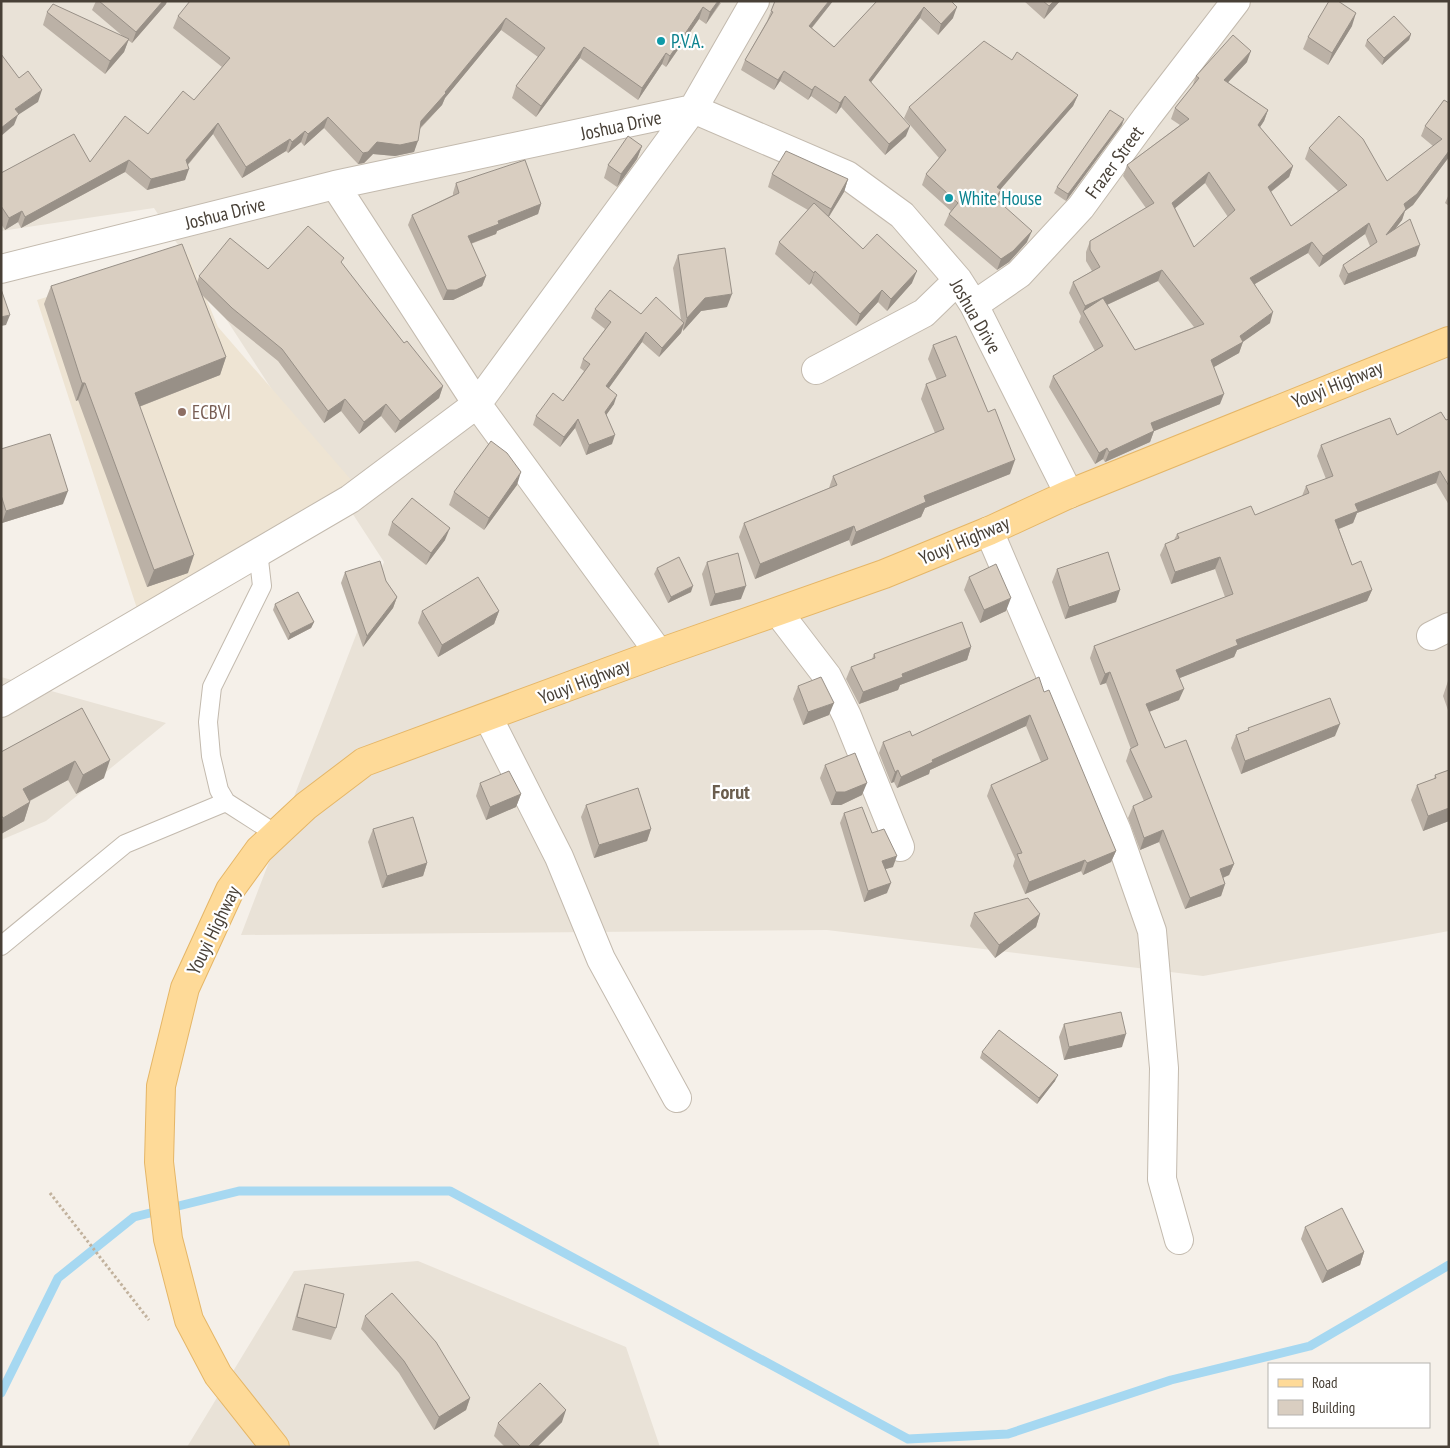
<svg xmlns="http://www.w3.org/2000/svg" width="1450" height="1448" font-family="'PT Sans Narrow',sans-serif">
<style>
.residential{fill:#e9e2d7}
.education{fill:#eee4d3}
.lines{fill:none;stroke-linecap:round;stroke-linejoin:round}
.stream{stroke:#a6d8f1;stroke-width:9}
.lane-casing{stroke:#c3baae;stroke-width:20}
.street-casing{stroke:#c3baae;stroke-width:30}
.primary-casing{stroke:#e5b667;stroke-width:30}
.path{stroke:#c2b29d;stroke-width:3;stroke-dasharray:2.5 2.5;stroke-linecap:butt}
.lane{stroke:#fff;stroke-width:18}
.street{stroke:#fff;stroke-width:28}
.primary{stroke:#feda98;stroke-width:28}
.wall{fill:#bbb1a6;fill-rule:evenodd}
.shaded-wall{fill:#989087}
.building{fill:#d9cec1;stroke:#989087;fill-rule:evenodd}
.culture-dot{fill:#0f9aa8;stroke:#fff;stroke-width:2}
.education-dot{fill:#8d6e63;stroke:#fff;stroke-width:2}
.labels{text-anchor:middle;stroke-width:4.5;stroke-linejoin:round;paint-order:stroke}
.culture-label{font-size:19px;fill:#0d838f;stroke:#fff;text-anchor:start}
.street-label{font-size:19px;fill:#484037;stroke:#fff}
.education-label{font-size:19px;fill:#785e54;stroke:#fff;text-anchor:start}
.neighbourhood-label{font-size:20px;font-weight:bold;fill:#6b5e4e;stroke:#fff}
</style>
<rect width="100%" height="100%" fill="#f5f0e9"/>
<!-- residential -->
<path class="residential" d="M1,1H1449V931L1203,976L827,930L241,935L384,562L154,208L1,231Z
M1,677L166,723L46,821L1,840Z
M418,1261L626,1347L660,1447H187L294,1271Z"/>
<!-- education -->
<path class="education" d="M188,254L218,327L366,497L142,624L37,300Z"/>
<g class="lines">
<!-- stream -->
<path class="stream" d="M1,1393L58,1278L134,1217L239,1191H450L908,1439L1008,1434L1171,1380L1310,1346L1449,1265"/>
<defs>
<path id="lane" d="M258,551L262,586L212,687L208,722L211,756L219,790L226,802L276,834
M1,946L125,844L226,802"/>
<path id="street" d="M335,185L477,404L659,653
M1,269L335,185L693,109L847,175L902,215L958,280L974,305L1069,494
M974,305L1019,274L1081,207L1146,118L1236,1
M816,370L924,313L958,280
M989,531L1117,831L1152,931L1164,1068L1162,1179L1179,1240
M778,612L827,676L847,716L900,847
M1431,636L1449,627
M1,703L350,499L477,404L693,109L755,1
M488,717L559,857L601,959L677,1098"/>
<path id="primary" d="M275,1447L218,1375L189,1320L168,1239L159,1162L161,1086L185,988L230,890L259,850L276,834L306,806L364,762L659,653L884,574L989,531L1069,494L1449,341"/>
</defs>
<!-- lane casing -->
<use href="#lane" class="lane-casing"/>
<!-- street casing -->
<use href="#street" class="street-casing"/>
<!-- primary casing -->
<use href="#primary" class="primary-casing"/>
<!-- path -->
<path class="path" d="M50,1193L149,1320"/>
<!-- lane -->
<use href="#lane" class="lane"/>
<!-- street -->
<use href="#street" class="street"/>
<!-- primary -->
<use href="#primary" class="primary"/>
</g>
<!-- wall -->
<path class="wall" d="M96,1H167L166,4L132,43L128,40L124,52L105,74L43,25L47,12L125,38L92,10Z
M775,1H833L812,28L834,47L877,1H951L953,18L938,35L920,18L871,82L906,136L885,155L841,107L836,114L811,96L808,100L780,81L774,90L741,70L745,60L767,21Z
M1024,1H1060L1044,19Z
M721,3L706,24L699,19L666,67L662,64L638,100L580,58L536,117L512,98L516,86L538,57L501,30L445,98L442,105L420,129L414,152L395,156L373,154L364,163L358,164L324,128L304,146L301,142L288,153L286,151L242,178L213,134L188,165L185,180L147,190L125,172L21,228L18,222L5,230L1,224V173L90,162L148,134L194,100L222,67L173,28L178,16Z
M1352,26L1328,65L1303,49L1308,37Z
M1411,34L1409,40L1382,65L1365,46L1367,40Z
M1012,60L1078,95L1073,106L1000,189L998,201L1027,242L1009,262L997,270L944,225L949,214L951,211L922,185L926,174L939,158L904,118L909,107Z
M1247,62L1228,82L1268,110L1264,121L1260,127L1293,166L1289,177L1271,192L1291,226L1338,191L1305,159L1309,148L1387,181L1433,146L1421,136L1425,126L1444,100L1449,157L1413,205L1405,211L1402,220L1395,229L1416,256L1344,285L1339,276L1343,265L1370,246L1365,234L1319,267L1308,253L1255,284L1270,323L1243,341L1239,353L1214,367L1220,404L1154,431L1150,442L1105,462L1103,459L1095,464L1049,387L1053,376L1095,351L1079,322L1081,316L1069,293L1073,282L1092,271L1086,261V252L1090,241L1146,208L1123,176L1127,165L1180,125L1171,119L1175,108L1192,87L1196,76ZM1205,183L1228,217L1194,247L1175,208ZM1158,281L1194,327L1135,350L1107,305Z
M1122,125L1066,201L1054,193L1057,187Z
M642,146L637,159L617,187L604,178L608,165Z
M772,174L848,179L844,192L829,217L863,249L912,283L887,311L878,302L856,326L811,283L809,285L775,254L779,242L808,210L768,187Z
M456,183L541,204L538,214L497,231L496,234L471,244L486,276L482,286L453,300H443L408,225L412,215L453,195V193Z
M1449,194V206L1445,203Z
M678,255L727,307L701,311L683,331V328L681,333L659,357L642,342L609,388L614,404L606,415L612,444L586,455L575,428L560,447L533,425L536,416L563,401L584,371L580,368L583,359L605,329L591,318L595,309L641,314L681,320L673,268Z
M342,264L404,343L443,386L439,398L395,433L381,416L359,434L341,411L324,423L278,361L227,320L202,295L226,357L220,375L139,407L188,573L147,587L78,400L76,401L44,304L51,286L197,283L199,276L268,269Z
M933,345L1010,474L925,508L921,517L851,546L849,540L755,579L739,537L744,523L829,488L833,476L935,433L921,399L926,384L937,380L928,359Z
M1449,419V505L1436,483L1357,513L1353,523L1339,529L1352,565L1372,590L1367,601L1237,650L1234,657L1180,678L1179,700L1149,712L1165,748L1234,864L1229,875L1223,878L1225,884L1221,896L1185,909L1159,842L1140,850L1128,818L1133,806L1144,801L1126,761L1130,749H1131L1106,683L1100,685L1090,658L1094,646L1225,597L1215,569L1171,584L1160,555L1165,544L1174,540L1177,534L1255,515L1302,496L1306,486L1326,479L1317,456L1321,445L1397,435Z
M1,449L63,504L2,523Z
M517,485L484,530L449,505L454,492Z
M392,522L445,540L426,565L388,535Z
M707,562L741,599L710,606L702,574Z
M657,568L691,592L668,603L654,574Z
M1057,569L1116,602L1065,619L1052,582Z
M345,572L386,581L397,597L393,608L363,647L341,583Z
M969,577L1006,611L980,623L964,590Z
M275,604L314,622L311,628L288,640L273,610Z
M422,611H499L494,624L438,657L418,623Z
M971,647L967,660L900,685L898,690L859,704L846,679L851,667L872,659L874,654Z
M1448,681H1449V713L1443,696Z
M798,686L829,715L803,725L793,699Z
M1044,692L1116,851L1111,862L1083,875L1081,871L1025,894L1013,866L1015,859L987,796L991,785L1041,762L1026,726L930,770L929,774L897,788L894,782L891,783L879,753L883,742L912,736Z
M82,708L104,778L76,794L68,780L30,801L24,821L1,834V752Z
M1248,728L1335,736L1241,774L1231,748L1236,735L1248,730Z
M825,765L862,795L841,805H831L820,778Z
M1449,770V821L1423,831L1411,800L1417,785L1434,779L1435,775Z
M480,783L521,794L516,807L486,820L476,796Z
M586,805L651,829L647,841L594,858L581,817Z
M844,813L872,833L893,867L885,869L887,893L864,902L840,823Z
M373,829L427,863L423,876L382,888L368,842Z
M974,913L1040,914L1036,927L995,958L970,926Z
M1064,1024L1122,1047L1064,1060L1059,1037Z
M982,1052L1055,1081L1037,1104L980,1058Z
M1305,1227L1364,1252L1360,1265L1322,1283L1301,1239Z
M305,1284L336,1328L331,1340L292,1330L301,1297Z
M365,1316L470,1398L466,1410L434,1430L399,1373L361,1329Z
M562,1422L537,1447H505L494,1436L498,1423Z"/>
<!-- shaded-wall -->
<path class="shaded-wall" d="M163,1H167L166,4L132,43L136,32Z
M718,1H721L706,24L710,12Z
M829,1H833L805,36L809,26Z
M1054,1H1060L1044,19L1049,6Z
M703,7L699,19L666,67L670,56Z
M924,7L920,18L865,90L869,80Z
M957,7L953,18L938,35L941,24Z
M1356,13L1352,26L1328,65L1332,53Z
M506,18L501,30L445,98L442,105L416,132L421,121Z
M1411,34L1409,40L1382,65L1384,58Z
M129,39L124,52L105,74L110,61Z
M584,47L580,58L536,117L541,106Z
M1251,51L1247,62L1220,91L1224,80Z
M666,53L662,64L638,100L642,88Z
M784,71L780,81L774,90L778,80Z
M815,86L811,96L808,100L812,90Z
M42,90L38,102L18,115L14,125L1,136V128L15,109Z
M1078,95L1073,106L993,198L997,187Z
M845,96L841,107L836,114L840,103Z
M1268,110L1264,121L1254,136L1258,125Z
M328,117L324,128L304,146L308,134Z
M1124,119L1122,125L1066,201L1068,194Z
M218,123L213,134L183,170L189,169L185,180L147,190L151,179L186,160Z
M910,126L906,136L885,155L889,144Z
M305,131L301,142L288,153L292,142Z
M290,139L286,151L242,178L246,167Z
M418,141L414,152L395,156L373,154L364,163L358,164L363,153L377,142Z
M642,146L637,159L617,187L621,174Z
M1449,151V157L1413,205L1405,211L1402,220L1382,246L1386,235L1404,204Z
M129,160L125,172L21,228L25,217Z
M1293,166L1289,177L1264,197L1268,187Z
M1209,172L1205,183L1168,214L1172,203Z
M848,179L844,192L826,221L831,209Z
M1001,190L997,202L995,198Z
M541,204L538,214L497,231L496,234L464,246L468,236L498,221Z
M22,211L18,222L5,230L9,218Z
M1369,223L1365,234L1319,267L1323,256Z
M1032,231L1027,242L1009,262L997,270L1001,259Z
M1312,242L1308,253L1246,289L1250,278Z
M1420,245L1416,256L1344,285L1348,274Z
M1162,270L1158,281L1085,315L1083,312L1085,306Z
M815,271L811,283L809,285L814,273Z
M917,271L912,283L887,311L891,299Z
M486,276L482,286L453,300H443L447,290Z
M882,290L878,302L856,326L860,314Z
M732,294L727,307L701,311L683,331L687,318L705,298Z
M1273,312L1270,323L1240,344L1243,342L1239,353L1207,371L1211,360L1240,336Z
M10,315L6,325L1,326V317Z
M684,323L681,333L659,357L662,348Z
M646,332L642,342L603,396L606,386Z
M226,357L220,375L128,411L135,393Z
M82,383H85L78,400L76,401Z
M443,386L439,398L395,433L400,421Z
M1224,394L1220,404L1147,434L1151,423Z
M617,395L614,404L602,421L605,412Z
M345,399L341,411L324,423L328,411Z
M386,404L381,416L359,434L364,422Z
M578,419L575,428L560,447L564,437Z
M1154,431L1150,442L1105,462L1109,452Z
M615,435L612,444L586,455L589,445Z
M1107,448L1103,459L1095,464L1099,453Z
M1015,460L1010,474L925,508L921,517L851,546L856,532L924,496Z
M1440,471L1436,483L1357,513L1353,523L1331,532L1335,520L1355,504Z
M521,472L517,485L484,530L489,518Z
M68,491L63,504L2,523L6,511Z
M854,526L849,540L755,579L760,564Z
M450,528L445,540L426,565L431,553Z
M194,555L188,573L147,587L154,570Z
M1220,557L1215,569L1171,584L1175,572Z
M693,586L691,592L668,603L671,597Z
M746,586L741,599L710,606L715,594Z
M1120,590L1116,602L1065,619L1069,607Z
M1372,590L1367,601L1237,650L1234,657L1172,681L1176,670L1236,640Z
M397,597L393,608L363,647L367,636Z
M1011,598L1006,611L980,623L984,610Z
M499,611L494,624L438,657L442,645Z
M314,622L311,628L288,640L290,634Z
M971,647L967,660L900,685L898,690L859,704L863,692L902,674Z
M1110,672L1106,683L1100,685L1105,674Z
M1184,689L1179,700L1141,715L1146,704Z
M834,703L829,715L803,725L808,712Z
M1030,715L1026,726L930,770L929,774L897,788L901,777L932,760Z
M1340,724L1335,736L1241,774L1245,761Z
M110,760L104,778L76,794L83,775Z
M75,761L68,780L16,808L23,789Z
M898,770L894,782L891,783L895,772Z
M867,783L862,795L841,805H831L836,792Z
M521,794L516,807L486,820L490,807Z
M30,802L24,821L1,834V822L3,818Z
M1449,808V821L1423,831L1428,816Z
M651,829L647,841L594,858L599,845Z
M1163,830L1159,842L1140,850L1144,838Z
M1116,851L1111,862L1083,875L1087,863Z
M897,856L893,867L879,871L882,861Z
M1085,860L1081,871L1025,894L1029,882Z
M427,863L423,876L382,888L387,876Z
M1234,864L1229,875L1215,881L1220,869Z
M891,883L887,893L864,902L868,891Z
M1225,884L1221,896L1185,909L1190,898Z
M1040,914L1036,927L995,958L999,945Z
M1126,1034L1122,1047L1064,1060L1069,1047Z
M1058,1075L1055,1081L1037,1104L1039,1098Z
M1364,1252L1360,1265L1322,1283L1327,1271Z
M470,1398L466,1410L434,1430L439,1417Z
M566,1410L562,1422L537,1447H528Z"/>
<!-- building -->
<path class="building" d="M99,1H163L136,32Z
M190,1H718L710,12L703,7L670,56L666,53L642,88L584,47L541,106L516,86L545,48L506,18L445,92L446,93L421,121L418,141L400,145L377,142L368,152L363,153L328,117L308,134L305,131L292,142L290,139L246,167L218,123L186,160L189,169L151,179L129,160L25,217L22,211L9,218L1,206V173L74,134L90,162L125,116L148,134L183,91L194,100L230,58L178,16Z
M775,1H829L809,26L834,47L877,1H951L957,7L941,24L924,7L869,80L910,126L889,144L845,96L840,103L815,86L812,90L784,71L778,80L745,60L773,12L771,11Z
M1043,1H1054L1049,6Z
M1329,1H1338L1356,13L1332,53L1308,37Z
M53,4L129,39L110,61L47,12Z
M1394,16L1411,34L1384,58L1367,40Z
M1233,35L1251,51L1224,80L1268,110L1258,125L1293,166L1268,187L1291,226L1347,185L1309,148L1339,116L1363,139L1387,181L1442,139L1425,126L1444,100L1449,103V151L1417,194L1404,204L1406,209L1386,235L1410,219L1420,245L1348,274L1343,265L1377,242L1369,223L1323,256L1312,242L1250,278L1273,312L1240,336L1243,342L1211,360L1224,394L1151,423L1154,431L1109,452L1107,448L1099,453L1053,376L1103,346L1083,311L1103,298L1135,350L1204,324L1162,270L1085,306L1073,282L1100,267L1090,250V241L1154,203L1127,165L1189,119L1175,108L1199,78L1196,76ZM1209,172L1235,210L1194,247L1172,203Z
M984,41L1012,60L1017,52L1078,95L997,187L1001,190L995,198L1032,231L1013,251L1001,259L949,214L958,203L926,174L946,150L909,107Z
M1,54L19,78L28,71L42,90L15,109L19,114L1,128Z
M1110,110L1124,119L1068,194L1057,187Z
M628,136L642,146L621,174L608,165Z
M786,151L848,179L831,209L772,174Z
M525,160L541,204L498,221L499,224L468,236L486,276L456,290H447L412,215L459,193L456,183Z
M814,203L863,249L877,234L917,271L891,299L882,290L860,314L815,271L814,273L779,242Z
M308,226L344,258L341,262L404,343L407,341L443,386L400,421L386,404L364,422L345,399L328,411L282,349L232,308L199,276L230,238L268,269Z
M182,244L226,357L135,393L194,555L154,570L85,383H82L51,286Z
M725,248L732,294L705,298L687,318L678,255Z
M1,289L10,315L1,317Z
M610,290L641,314L656,297L684,323L662,348L646,332L606,386L617,395L605,412L615,435L589,445L578,419L564,437L536,416L553,393L563,401L590,364L583,359L611,322L595,309Z
M956,336L988,412L995,409L1015,460L924,496L926,502L856,532L854,526L760,564L744,523L837,485L833,476L944,429L926,384L946,376L933,345Z
M1441,412L1446,420L1449,419V486L1440,471L1355,504L1358,511L1335,520L1352,565L1361,561L1372,590L1236,640L1238,645L1176,670L1184,689L1146,704L1165,748L1186,740L1234,864L1220,869L1225,884L1190,898L1163,830L1144,838L1133,806L1152,797L1130,749L1138,745L1110,672L1105,674L1094,646L1233,594L1220,557L1175,572L1165,544L1179,538L1177,534L1251,506L1255,515L1309,493L1306,486L1333,476L1321,445L1390,418L1397,435Z
M50,434L68,491L6,511L1,495V449Z
M491,441L507,453L521,472L489,518L454,492Z
M412,498L450,528L431,553L392,522Z
M1108,552L1120,590L1069,607L1057,569Z
M738,553L746,586L715,594L707,562Z
M679,557L693,586L671,597L657,568Z
M380,561L386,581L397,597L367,636L345,572Z
M996,564L1011,598L984,610L969,577Z
M478,577L499,611L442,645L422,611Z
M298,592L314,622L290,634L275,604Z
M962,622L971,647L902,674L903,677L863,692L851,667L875,658L874,654Z
M821,677L834,703L808,712L798,686Z
M1039,677L1044,692L1049,690L1116,851L1087,863L1085,860L1029,882L1017,854L1022,853L991,785L1048,759L1030,715L932,760L933,762L901,777L898,770L895,772L883,742L910,731L912,736Z
M1330,698L1340,724L1245,761L1236,735L1249,730L1248,728Z
M82,708L110,760L83,775L75,761L23,789L30,802L3,818L1,815V752Z
M855,753L867,783L845,792H836L825,765Z
M1449,770V808L1428,816L1417,785L1436,778L1435,775Z
M509,771L521,794L490,807L480,783Z
M638,788L651,829L599,845L586,805Z
M862,807L872,833L884,829L897,856L882,861L891,883L868,891L844,813Z
M413,817L427,863L387,876L373,829Z
M1028,898L1040,914L999,945L974,913Z
M1121,1012L1126,1034L1069,1047L1064,1024Z
M999,1030L1058,1075L1039,1098L982,1052Z
M1342,1208L1364,1252L1327,1271L1305,1227Z
M305,1284L344,1294L336,1328L297,1317Z
M392,1293L436,1342L470,1398L439,1417L404,1361L365,1316Z
M540,1383L566,1410L528,1447H521L498,1423Z"/>
<!-- markers -->
<g class="culture-dot">
<circle cx="661" cy="41" r="5"/>
<circle cx="949" cy="198" r="5"/>
</g>
<circle class="education-dot" cx="182" cy="412" r="5"/>
<g class="labels">
<!-- culture labels -->
<g class="culture-label">
<text x="671" y="48">P.V.A.</text>
<text x="959" y="205">White House</text>
</g>
<!-- street labels -->
<g class="street-label">
<text transform="translate(621 125) rotate(-12)" y="7">Joshua Drive</text>
<text transform="translate(1114 162) rotate(-54)" y="7">Frazer Street</text>
<text transform="translate(225 213) rotate(-14)" y="7">Joshua Drive</text>
<text transform="translate(976 316) rotate(60)" y="7">Joshua Drive</text>
<text transform="translate(1337 384) rotate(-22)" y="7">Youyi Highway</text>
<text transform="translate(964 540) rotate(-23)" y="7">Youyi Highway</text>
<text transform="translate(584 681) rotate(-21)" y="7">Youyi Highway</text>
<text transform="translate(213 930) rotate(-64)" y="7">Youyi Highway</text>
</g>
<!-- education labels -->
<g class="education-label">
<text x="192" y="419">ECBVI</text>
</g>
<!-- neighbourhood labels -->
<g class="neighbourhood-label">
<text x="731" y="799">Forut</text>
</g>
</g>
<!-- border -->
<rect width="1450" height="1448" fill="none" stroke="#484037" stroke-width="5"/>
<!-- legend -->
<rect x="1268" y="1363" width="162" height="65" fill="#ffffff" stroke="#b6b3af"/>
<rect x="1278" y="1379" width="25" height="8" fill="#feda98" stroke="#b6b3af"/>
<text x="1312" y="1388" font-size="15" fill="#484037">Road</text>
<rect x="1278" y="1400" width="25" height="15" fill="#d9cec1" stroke="#b6b3af"/>
<text x="1312" y="1413" font-size="15" fill="#484037">Building</text>
</svg>
